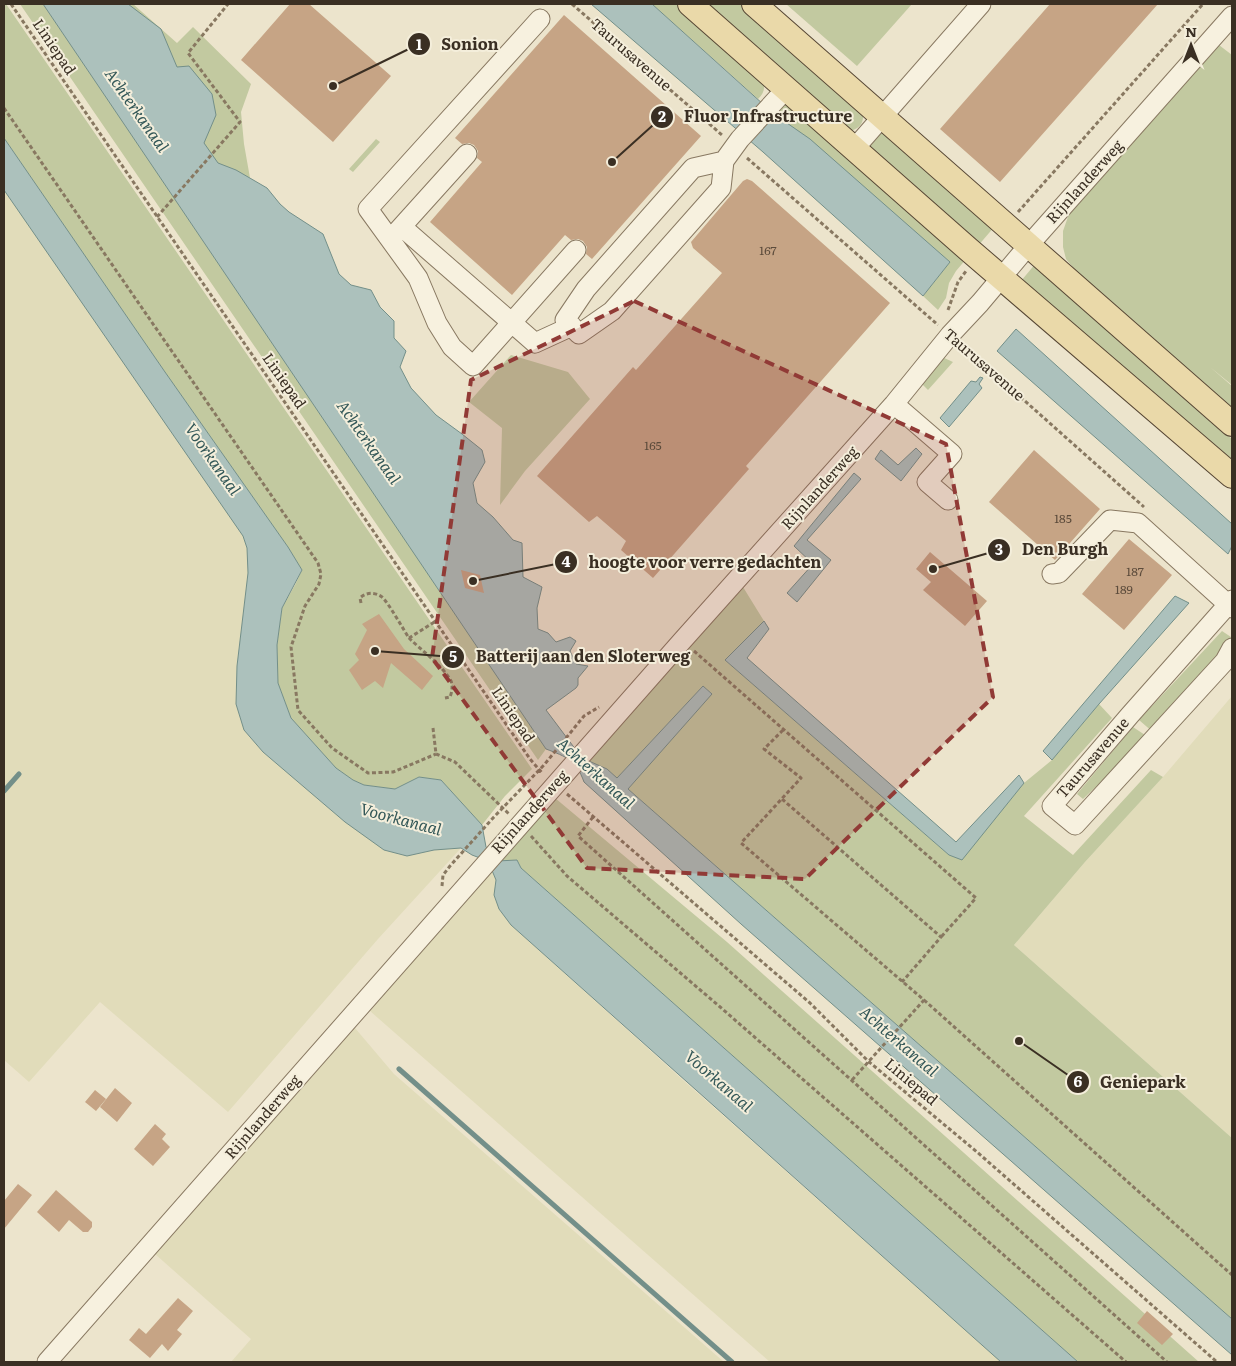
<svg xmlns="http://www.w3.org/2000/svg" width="1236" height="1366" font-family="Literata,serif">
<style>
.farmland{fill:#e1dcba}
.green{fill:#c2c9a0}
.water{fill:#acc1bc;stroke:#738f89}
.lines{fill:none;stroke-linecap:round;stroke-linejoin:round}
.stream{stroke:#738f89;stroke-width:5}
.building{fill:#c6a485}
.minor-casing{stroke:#887861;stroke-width:21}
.major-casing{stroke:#564634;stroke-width:26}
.path{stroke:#887861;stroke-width:3;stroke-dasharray:4 2.5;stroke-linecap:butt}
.minor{stroke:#f7f1df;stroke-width:19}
.major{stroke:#ead9a9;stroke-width:24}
.marked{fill:#913a36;fill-opacity:0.2;stroke:#913a36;stroke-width:4;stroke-dasharray:10 6;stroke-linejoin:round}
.labels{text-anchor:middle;stroke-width:4;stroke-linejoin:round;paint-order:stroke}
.number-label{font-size:12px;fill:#5d4c3c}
.street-label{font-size:15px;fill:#3a2f23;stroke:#f4eedb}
.water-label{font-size:16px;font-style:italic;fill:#345858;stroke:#f4eedb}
.leader{fill:none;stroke:#3a2f23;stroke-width:2}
.callout-dot{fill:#3a2f23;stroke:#f4eedb;stroke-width:2}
.mark-label{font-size:15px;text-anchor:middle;font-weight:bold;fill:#fff}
.callout-label{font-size:16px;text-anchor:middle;font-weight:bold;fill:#3a2f23;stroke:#f4eedb;stroke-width:4;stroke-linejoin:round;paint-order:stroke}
</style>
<rect width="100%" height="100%" fill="#ece4cc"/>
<!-- farmland -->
<path class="farmland" d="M4,190L243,536L247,548L248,573L237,666L244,730L263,752L345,822L434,850L461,848L378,939L228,1112L100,1002L29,1082L4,1060Z
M1232,696V1138L1014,945L1085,862L1163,777Z
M491,868L496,880L494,895L499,909L511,925L683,1080L1001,1362H770L370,1011Z
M355,1028L394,1074L724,1362H231L251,1339L155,1254Z"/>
<!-- green -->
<path class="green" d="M4,4H6L532,769L505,796L482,825L441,780L419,777L395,789L364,785L353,780L336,768L291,718L278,683L277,645L282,608L295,585L302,570L288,547L165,372L4,138Z
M20,4H43L546,749L538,760Z
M109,4H133L177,43L193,27L251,84L241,112L244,144L250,178L214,170Z
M652,4H678L761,76C765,86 766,91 758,99Z
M701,4H742L862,109C865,120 862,128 850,131Z
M786,4H912L857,66Z
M1219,45L1232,55V385L1210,367L1232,386V410L1076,271L1066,259L1063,247V231L1069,214Z
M786,104L795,106L967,258L956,271L949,283L946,298L938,310L923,296L950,262L774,114L779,107Z
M884,133L995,226L977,247L871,149L870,143L878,134Z
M376,139L380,142L353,172L349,169Z
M1036,263L1232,439V468L1021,281Z
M511,355L568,372L590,399L525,471L500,505L502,428L469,402Z
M942,357L953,362L928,390L920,382Z
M743,587L764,621L725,660L949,855L962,859L1024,783L1052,760L1099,704L1112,718L1024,816L1073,855L1151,770L1163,777L1085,862L1014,945L1232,1138V1319L628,789L711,693L703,686L617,778L607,769L586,760Z
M1222,631L1231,637L1219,657L1154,733L1139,720Z
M1133,727L1148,737L1083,799L1077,794Z
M555,798L727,942L1199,1362H1078L521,868L517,860L497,861Z"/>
<!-- water -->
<path class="water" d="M43,4H128L161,29L177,67L189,66L212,94L216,115L204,143L218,163L236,170L267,188L280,204L289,212L323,234L339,274L351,285L371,290L380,307L394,321V338L406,351L400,367L411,388L436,415L462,434L482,450L485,462L473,483L477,503L493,517L513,540L522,543L523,577L542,587L537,608L538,629L548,633L556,642L570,637L576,641L570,651L576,664L588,666L578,678V685L576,688L546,710L582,758L607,769L617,778L703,686L712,694L628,789L1232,1319V1355L741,924L584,782C576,760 567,757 546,749Z
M591,4H652L774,114L810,139L950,262L923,296L763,152Z
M4,138L165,372L288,547L302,570L282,608L277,645L278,683L291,718L336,768L353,780L364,785L395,789L419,777L441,780L482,825L486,847L497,861L517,860L521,868L1078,1362H1001L511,925L499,909L494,895L496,880L491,868L480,858L472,855L461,848L434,850L407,856L384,850L345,822L263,752L244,730L236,704L237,666L248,573L247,548L243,536L4,190Z
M1016,329L1232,524V546L1228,554L997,351Z
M980,377L983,378L979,384L982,388L949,427L940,418L971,381L976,382Z
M916,448L922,454L901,481L875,459L881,450L898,465Z
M854,473L861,479L807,540L831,560L797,602L787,593L813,564L794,546Z
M1175,596L1189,603L1099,704L1052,760L1043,751Z
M764,621L769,629L747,658L956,842L1019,775L1024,783L962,860L949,855L725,660Z"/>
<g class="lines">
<!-- stream -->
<path class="stream" d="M4,791L19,774
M399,1069L732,1362"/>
</g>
<!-- building -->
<path class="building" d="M290,4H309L391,76L333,142L241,60Z
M1050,4H1158L1000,182L940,129Z
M564,15L701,136L592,259L586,254L587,247L583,241L578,239L571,240L565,235L512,295L430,222L482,162L477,158L478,151L474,145L469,143L462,144L455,138Z
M747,179L752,181L890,303L746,466L749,469L653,578L621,550L626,541L597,516L589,522L537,476L633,367L636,370L722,273L693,248L691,242L743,181Z
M1034,450L1100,509L1055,560L989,502Z
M1129,539L1172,575L1124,630L1082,594Z
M930,552L987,601L965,626L923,590L931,582L916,569Z
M461,570L480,575L484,593L465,588Z
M379,614L404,649L433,676L422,690L391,663L383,688L375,681L362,690L349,670L359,660L355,654L367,630L362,624Z
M115,1088L132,1103L117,1122L100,1107Z
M95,1090L106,1099L96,1111L85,1102Z
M155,1124L166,1134L162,1139L170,1147L153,1166L134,1149Z
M18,1184L32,1195L4,1229V1201Z
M56,1190L92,1222V1227L88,1232H83L69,1220L59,1232L37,1212Z
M178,1298L193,1311L177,1330L182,1334L168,1351L162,1344L150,1358L129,1340L139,1328L146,1334Z
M1147,1311L1173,1334L1162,1345L1137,1323Z"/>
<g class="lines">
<defs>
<path id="minor" d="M540,19L368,209L418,278L437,323L452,347L473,366L576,250
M854,149L981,4
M724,161L693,168L586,289L565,320L579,334L612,311L721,188L724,161L740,139L786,89
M402,227L535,343L572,326
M394,235L467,154
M894,404L952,454L927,482L948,500
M1052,574L1059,573L1110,520L1138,523L1232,608
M1232,600L1130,715L1052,806L1075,825L1225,661L1232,648
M47,1362L682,641L894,404L950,335L980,303L1028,246L1232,16"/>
<path id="major" d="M690,4L968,249L1232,476
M754,4L1232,424"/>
</defs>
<!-- minor casing -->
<use href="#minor" class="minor-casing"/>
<!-- major casing -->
<use href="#major" class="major-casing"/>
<!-- path -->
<path class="path" d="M11,4L530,759L543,774
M572,4L722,135
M4,108L318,563L321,574L319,584L305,606L291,647L298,710L332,748L368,773L393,772L436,754
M747,158L938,325
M1018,212L1203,4
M157,217L240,122L188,53L228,4
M948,310L958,282L966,271
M962,345L1144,507
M361,603L360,598C366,592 375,592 382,597C388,602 403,629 409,638L436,621
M409,638C421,650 443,666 451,681C453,686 452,692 450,697L445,698
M694,651L976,898L941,937
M433,728L436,754L455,762L509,814
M783,730L764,749L801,778L741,843L924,1000L852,1080
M567,794L810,1003L868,1061L977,1152L1217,1362
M782,799L941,937L902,982
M593,817L578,836L1167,1362
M531,836L567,876L719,1006L1126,1362
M442,886L443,875L450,866L493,818L544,765L584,716L599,707
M924,1000L1232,1275"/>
<!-- minor -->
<use href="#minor" class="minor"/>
<!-- major -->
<use href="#major" class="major"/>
</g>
<!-- marked area -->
<path class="marked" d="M634,301L946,444L993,697L805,879L587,868L432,658L471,380Z"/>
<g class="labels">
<!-- number labels -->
<g class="number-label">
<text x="768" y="255">167</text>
<text x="653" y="450">165</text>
<text x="1063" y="523">185</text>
<text x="1135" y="576">187</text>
<text x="1124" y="594">189</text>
</g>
<!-- street labels -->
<g class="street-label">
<text transform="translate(54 47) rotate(56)" y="5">Liniepad</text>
<text transform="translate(631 55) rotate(41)" y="5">Taurusavenue</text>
<text transform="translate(1085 182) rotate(-48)" y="5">Rijnlanderweg</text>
<text transform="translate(984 365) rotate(41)" y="5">Taurusavenue</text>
<text transform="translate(284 381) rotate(55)" y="5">Liniepad</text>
<text transform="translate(820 488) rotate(-48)" y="5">Rijnlanderweg</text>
<text transform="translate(513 715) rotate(56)" y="5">Liniepad</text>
<text transform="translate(1093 758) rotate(-49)" y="5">Taurusavenue</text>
<text transform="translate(530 812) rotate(-48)" y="5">Rijnlanderweg</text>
<text transform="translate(911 1082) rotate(40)" y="5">Liniepad</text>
<text transform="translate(263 1117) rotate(-49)" y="5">Rijnlanderweg</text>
</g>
<!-- water labels -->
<g class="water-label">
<text transform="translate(137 110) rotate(55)" y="6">Achterkanaal</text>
<text transform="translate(369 442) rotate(55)" y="6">Achterkanaal</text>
<text transform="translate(213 459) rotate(55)" y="6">Voorkanaal</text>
<text transform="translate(596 773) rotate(42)" y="6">Achterkanaal</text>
<text transform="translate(401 819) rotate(15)" y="6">Voorkanaal</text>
<text transform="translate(899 1041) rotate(41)" y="6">Achterkanaal</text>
<text transform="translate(719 1081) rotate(41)" y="6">Voorkanaal</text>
</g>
</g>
<!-- callouts -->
<path class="leader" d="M333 86L419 44M612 162L662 117M933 569L999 550M473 581L566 562M375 651L453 657M1019 1041L1078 1082"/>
<g class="callout-dot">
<circle cx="333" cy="86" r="5"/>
<circle cx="612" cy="162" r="5"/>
<circle cx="933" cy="569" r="5"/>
<circle cx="473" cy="581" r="5"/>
<circle cx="375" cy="651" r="5"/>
<circle cx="1019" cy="1041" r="5"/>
<circle cx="419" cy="44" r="12"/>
<circle cx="662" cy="117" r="12"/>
<circle cx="999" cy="550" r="12"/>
<circle cx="566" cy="562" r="12"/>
<circle cx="453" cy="657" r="12"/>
<circle cx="1078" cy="1082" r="12"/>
</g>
<g class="mark-label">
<text x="419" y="50">1</text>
<text x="662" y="122">2</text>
<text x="999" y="555">3</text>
<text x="566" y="567">4</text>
<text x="453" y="662">5</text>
<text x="1078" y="1087">6</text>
</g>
<g class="callout-label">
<text x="470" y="50">Sonion</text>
<text x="768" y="122">Fluor Infrastructure</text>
<text x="1065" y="555">Den Burgh</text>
<text x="705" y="568">hoogte voor verre gedachten</text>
<text x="583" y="662">Batterij aan den Sloterweg</text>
<text x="1143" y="1088">Geniepark</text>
</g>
<!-- border -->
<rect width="1236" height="1366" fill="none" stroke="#3a2f23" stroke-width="10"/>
<!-- north arrow -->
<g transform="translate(1191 45)" stroke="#f4eedb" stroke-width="4" paint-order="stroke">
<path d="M0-4L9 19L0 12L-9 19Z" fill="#3a2f23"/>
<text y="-8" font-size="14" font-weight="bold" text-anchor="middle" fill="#3a2f23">N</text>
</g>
</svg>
